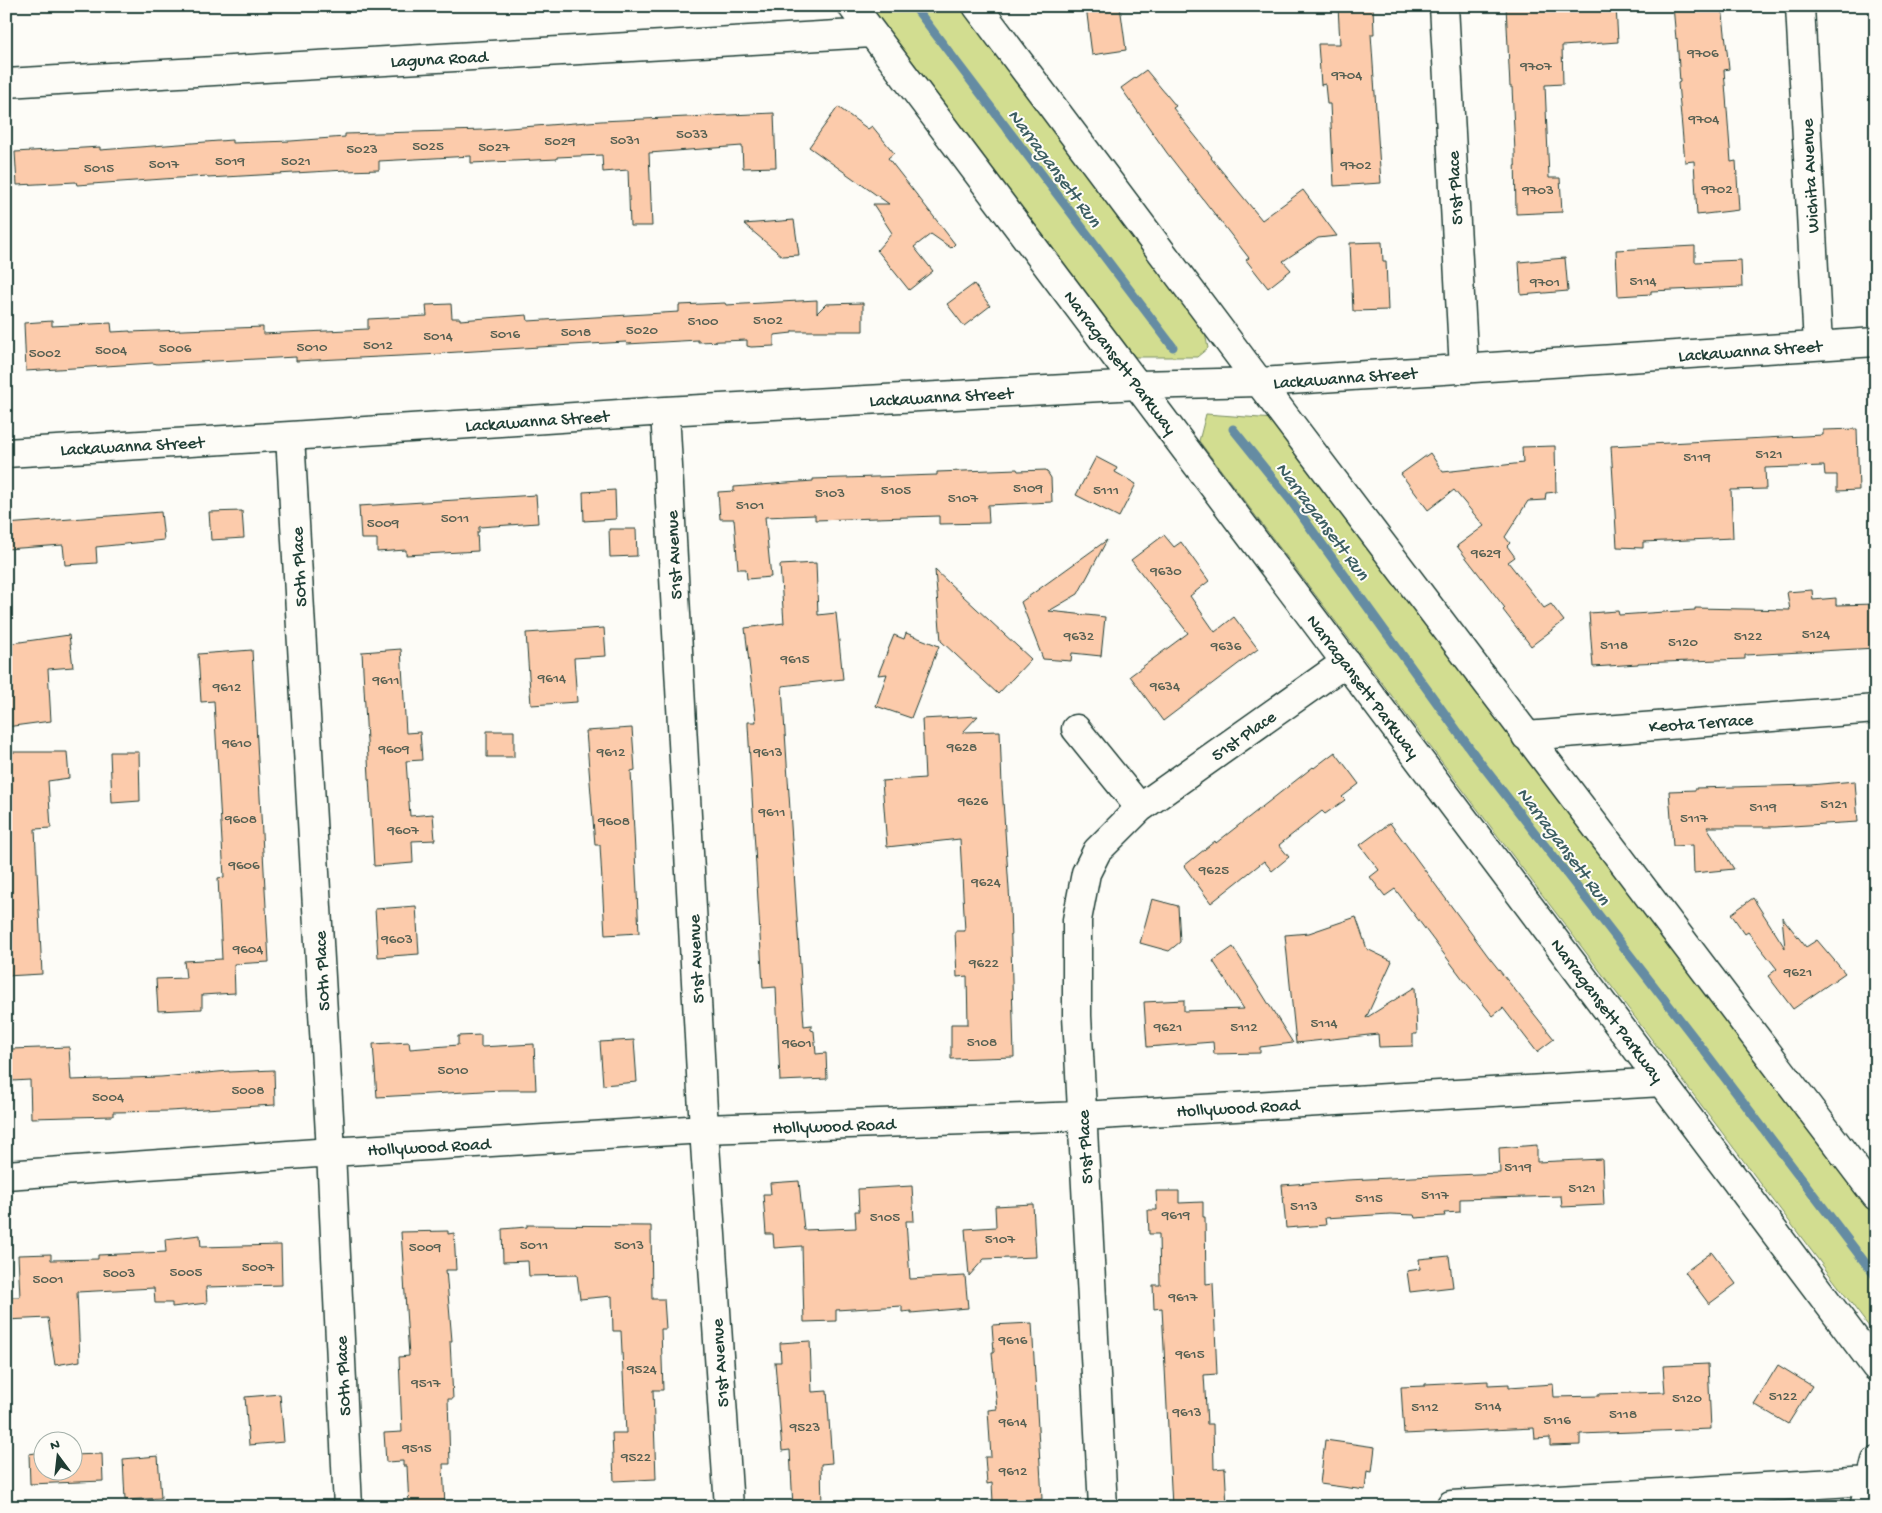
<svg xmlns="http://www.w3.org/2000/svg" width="1882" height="1513" font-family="'Gochi Hand',sans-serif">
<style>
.green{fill:#d2dd90;stroke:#788d62}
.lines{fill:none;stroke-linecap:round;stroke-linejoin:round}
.stream{stroke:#658ca3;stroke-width:9}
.building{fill:#fccbab;stroke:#1f3d34}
.street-casing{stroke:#1f3d34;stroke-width:31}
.street{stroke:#fdfcf7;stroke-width:28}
.labels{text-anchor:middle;stroke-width:4;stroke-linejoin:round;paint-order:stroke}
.number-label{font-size:15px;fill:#566052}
.street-label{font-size:18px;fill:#1f3d34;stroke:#fdfcf7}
.water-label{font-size:19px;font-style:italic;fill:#3c5e62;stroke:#fdfcf7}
</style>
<rect width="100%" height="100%" fill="#fdfcf7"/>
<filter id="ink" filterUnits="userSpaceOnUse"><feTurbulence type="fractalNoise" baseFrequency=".02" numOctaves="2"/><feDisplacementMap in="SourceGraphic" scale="10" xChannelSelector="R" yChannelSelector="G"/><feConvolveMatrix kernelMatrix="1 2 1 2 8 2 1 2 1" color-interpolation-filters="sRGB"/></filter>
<g filter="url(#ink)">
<!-- green -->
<path class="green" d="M871,6H960L1204,328L1208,348L1197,357H1135Z
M1206,414L1274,419L1602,858L1876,1216V1336L1199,441Z"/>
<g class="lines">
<!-- stream -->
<path class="stream" d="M914,6L1173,347
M1233,429L1291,501L1476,757L1709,1057L1876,1277"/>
</g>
<!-- building -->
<path class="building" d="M1086,6H1120L1126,50L1092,55Z
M1338,6H1373L1374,34H1371L1381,183L1334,186L1330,104H1327L1325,84L1321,85L1318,44H1340Z
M1506,6H1616L1618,42L1562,46L1563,84L1545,85L1549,178H1560L1562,212L1516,214L1515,152L1512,87H1510Z
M1673,6H1722L1729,69L1724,70L1731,162L1736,161L1739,210L1697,215L1694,161L1685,162L1678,83L1680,82L1677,38L1676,39Z
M1146,70L1176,106L1173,108L1212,157L1211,158L1262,220L1303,190L1337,236L1318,238L1283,261L1291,270L1268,288L1246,260L1249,258L1167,153L1121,88Z
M838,107L868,129L872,126L894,153L888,158L955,244L951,248L931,234L914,247L933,271L909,290L877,250L892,233L873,204H889L809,147Z
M774,113L776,167L743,168L742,146L649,153L652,226H630L628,170L603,172L602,155L557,157V159L471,163V156L379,161V170L346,171V170L208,178L207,176L77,185L76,182L17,185L15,152L100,147V150L232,140V143L291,141L345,137V134L483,130L601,121Z
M794,220L799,255L782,256L744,224Z
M1382,242L1383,261H1386L1388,310L1353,311L1350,243Z
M1695,246V262L1741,260L1742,287L1651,291V294L1618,296L1616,250Z
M1565,258L1568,291L1521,295L1519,262Z
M974,284L990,306L964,326L947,304Z
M817,300V313L826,304L863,303V331H792V333L774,335V346L751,347L747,346V340L698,342V340L627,344L626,342L572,345L442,353V354L296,361V357L157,364L153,363L26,371L24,323L52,321V326L111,323L112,332L130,331V332L263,327V334L368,329V319L427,316L426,305L451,304L452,318H460V320L527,315L528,321L679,312V305L725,303L726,305Z
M1857,429L1859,490L1837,491V475H1825L1824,466L1765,468L1766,489L1731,490L1733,538L1643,542V548L1617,547L1611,446L1823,435V430Z
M1555,446L1556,492L1546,493L1545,500L1528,501L1505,537L1510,543L1507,546L1515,557L1508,562L1544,608L1551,604L1564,621L1531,646L1503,610L1505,608L1457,546L1484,526L1454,490L1428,510L1401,474L1430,453L1443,472L1523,463L1522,447Z
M1096,457L1117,468L1115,472L1136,484L1119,517L1076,495Z
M1017,469L1018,471L1046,470L1051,478L1052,502L988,505L989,523L939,524V516L815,520V515L765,517L771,577L747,579L746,569H738L734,519H720L718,492L734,491V487L813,481V479L937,475V472Z
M615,490L616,519L584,521L583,492Z
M536,495L538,523L479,527V532H477L478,551L406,555V550L377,552V539H361L359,506Z
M242,511L244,538L211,540L209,512Z
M161,512L164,540L96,547L97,563L65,565L63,545L6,549V524Z
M609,529H636L637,556L610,557Z
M1164,535L1174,547L1181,542L1209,581L1190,596L1215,632L1234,617L1258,649L1163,721L1130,676L1188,633L1131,560Z
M1107,540L1078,594L1049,611L1105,617L1101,656L1072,653L1071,661L1043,659L1021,602Z
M816,563L818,615L836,613L843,679L782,686L804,1026L811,1025V1030L814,1031L816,1054L826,1053L827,1079L780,1081L776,987L763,988L748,725V722H756L745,628L784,623L780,565Z
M935,570L1031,659L998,694L941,641Z
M1812,590L1813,600L1836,598V605L1876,604V648L1745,655V659L1638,663V664L1593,667L1589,613L1618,611L1619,615L1695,610V608L1790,610L1787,592Z
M604,628L606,656L574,658L577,702L531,705L526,633Z
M906,633L939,646L911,718L876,706L887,674L878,675L894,635L904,639Z
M69,635L73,667L48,669L51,721L6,727V644Z
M401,649L406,733L420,732L422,760L406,761L410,816L433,814L435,840L412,841L413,863L374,866L362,652Z
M252,650L269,962L234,964L235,993L202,995V1009L158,1011L156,979L186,978L184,961L222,959L218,878L224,877L214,701L201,702L198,654Z
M978,716L963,732L1000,731L1002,786L1010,904L1014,1057L951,1059V1024H968L967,976L957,977L955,931H965L960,839L887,847L882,781L925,778L922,719Z
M632,728L635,770L631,771L639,933L605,935L600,845H595L586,731Z
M487,731H514V757H487Z
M6,752H67L69,778L48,781L51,828L35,829L42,974L6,976Z
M110,752H139L140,801L112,803Z
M1335,752L1359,784L1342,797L1345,800L1325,814L1322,811L1279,845L1289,857L1272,871L1264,861L1211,903L1184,866L1215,841L1216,843L1313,767L1314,768Z
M1855,781L1858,822L1775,827H1707L1734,869L1694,873L1693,845L1673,846L1669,791L1696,790V788L1810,785Z
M1390,823L1488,956L1554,1039L1537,1052L1503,1008L1493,1016L1462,978L1395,889L1385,896L1370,877L1379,870L1360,845Z
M1753,898L1785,948L1782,917L1806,947L1817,940L1845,973L1793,1009L1768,976L1777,969L1748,932L1745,934L1731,914Z
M1152,899L1178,906L1180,942L1169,951L1140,943Z
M416,906L419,954L378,957L375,909Z
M1356,917L1367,949L1392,961L1366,1018L1415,987L1417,1034H1413V1046L1379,1047L1378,1034L1296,1043L1285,935L1309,933Z
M1233,947L1293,1043L1260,1047V1053L1214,1054L1213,1042L1147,1047L1144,1002L1184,1000V1011L1244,1009L1213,961Z
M481,1035V1047L534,1044L536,1090H501L377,1097L373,1044L409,1042L410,1049L458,1045V1036Z
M634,1040L637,1082L603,1085L600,1042Z
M69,1047L71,1080L161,1077L229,1071V1072L274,1070L275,1105L169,1111L113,1112V1116L31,1118L30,1080L12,1081L11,1049Z
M1537,1145V1162L1602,1159L1604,1205L1562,1207L1561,1196L1460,1199V1212L1444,1213L1445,1216L1415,1218L1414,1215L1390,1214L1325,1218L1326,1225L1286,1228L1282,1185L1347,1180L1500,1173L1499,1148Z
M799,1181L804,1230L856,1228L855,1211H859L858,1189L912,1186L914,1221H906L910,1279L965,1276L968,1308L911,1313V1311L902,1312V1306L836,1310V1321L804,1322L802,1246L774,1248L773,1234H766L763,1194H771L770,1183Z
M1156,1191H1179V1203L1203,1202V1217H1205L1206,1284L1213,1283L1217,1374L1204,1375L1207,1424H1213L1214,1469L1225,1468L1227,1507H1172L1162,1308L1154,1309L1153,1285H1160L1159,1234H1149L1148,1210H1157Z
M1033,1204L1036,1257L984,1259L969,1276L965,1229L996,1227L995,1206Z
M527,1225L651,1226L652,1299H664L666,1329H661L663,1390H653L656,1479L614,1481L612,1433H626L621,1331H613L612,1296L580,1299L577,1275L529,1276L528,1261L503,1262L502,1229L527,1227Z
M448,1231V1234L454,1233L456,1270H446L452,1341H450L453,1399H448L450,1464H443L445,1507H409L407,1466H403V1461L386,1462L384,1433L402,1432L399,1357L409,1356L401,1232Z
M200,1235L201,1247L281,1245L282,1285L206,1287L207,1303L172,1307V1303H155L154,1288L77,1292L80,1361L55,1365L48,1318L6,1320V1297H20L18,1255L51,1254V1260L98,1259V1255L166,1252L165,1239Z
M1712,1252L1736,1284L1709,1304L1685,1272Z
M1449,1256L1453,1287L1410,1292L1407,1271L1420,1269L1419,1259Z
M1032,1323L1042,1499L993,1502L992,1483L987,1484L985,1457H991L988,1410L997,1409L992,1352H994L992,1325Z
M810,1341L812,1392L827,1391L832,1463L821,1464L822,1507H793L790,1450L782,1451L775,1362H781L780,1343Z
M1708,1364L1711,1429L1580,1434V1445L1550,1446V1438L1535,1439L1534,1428L1404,1434L1401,1387L1425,1386V1384L1488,1381V1385L1509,1384V1387L1553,1384L1554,1397L1599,1396V1394L1665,1392L1663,1366Z
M1778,1365L1812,1386L1788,1424L1754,1404Z
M280,1394L284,1442L249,1445L245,1397Z
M1325,1440L1375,1447L1372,1472L1367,1471L1365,1490L1320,1484Z
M42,1452V1470H72V1455L102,1454L103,1481L30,1484L29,1454Z
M158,1456L161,1498L125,1500L123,1459Z"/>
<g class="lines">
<defs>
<path id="street" d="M852,6L1876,1367
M977,6L1259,382L1876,1196
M1444,6L1464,369
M1800,6L1818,345
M6,83L872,33
M665,411L704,1129L729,1507
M290,436L331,1152L348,1507
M6,453L290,436L665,411L1138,385L1259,382L1876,342
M1076,729L1140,808
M1526,736L1876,709
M6,1175L331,1152L704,1129L1082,1116L1662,1082
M1451,1505L1870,1481
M1103,1507L1077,1016V920L1086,873L1097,851L1140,808L1346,662
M1864,1507L1876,1461"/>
</defs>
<!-- street casing -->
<use href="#street" class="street-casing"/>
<!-- street -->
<use href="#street" class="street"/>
</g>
</g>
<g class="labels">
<!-- number labels -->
<g class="number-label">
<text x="1703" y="57">9706</text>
<text x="1536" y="70">9707</text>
<text x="1347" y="79">9704</text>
<text x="1704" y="123">9704</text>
<text x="692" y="138">5033</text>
<text x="625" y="144">5031</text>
<text x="560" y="145">5029</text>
<text x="428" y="150">5025</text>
<text x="494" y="151">5027</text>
<text x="362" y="153">5023</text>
<text x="230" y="165">5019</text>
<text x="296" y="165">5021</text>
<text x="164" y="168">5017</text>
<text x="1356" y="169">9702</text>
<text x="99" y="172">5015</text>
<text x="1717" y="193">9702</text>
<text x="1538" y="194">9703</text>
<text x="1643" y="285">5114</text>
<text x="1545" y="286">9701</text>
<text x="768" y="324">5102</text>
<text x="703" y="325">5100</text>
<text x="642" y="334">5020</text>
<text x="576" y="336">5018</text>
<text x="505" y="338">5016</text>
<text x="438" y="340">5014</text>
<text x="378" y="349">5012</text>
<text x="312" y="351">5010</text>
<text x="175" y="352">5006</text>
<text x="111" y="354">5004</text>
<text x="45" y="357">5002</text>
<text x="1769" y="458">5121</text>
<text x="1697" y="461">5119</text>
<text x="1028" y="492">5109</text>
<text x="896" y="494">5105</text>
<text x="1106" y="494">5111</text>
<text x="830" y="497">5103</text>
<text x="963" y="502">5107</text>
<text x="750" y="509">5101</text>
<text x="455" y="522">5011</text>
<text x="383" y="527">5009</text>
<text x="1486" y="557">9629</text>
<text x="1166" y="575">9630</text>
<text x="1816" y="638">5124</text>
<text x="1079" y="640">9632</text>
<text x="1748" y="640">5122</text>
<text x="1683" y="646">5120</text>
<text x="1614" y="649">5118</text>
<text x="1226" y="650">9636</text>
<text x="795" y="663">9615</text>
<text x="552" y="682">9614</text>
<text x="386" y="684">9611</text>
<text x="1165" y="690">9634</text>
<text x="227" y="691">9612</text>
<text x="237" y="747">9610</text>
<text x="962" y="751">9628</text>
<text x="394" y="753">9609</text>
<text x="611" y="756">9612</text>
<text x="768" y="756">9613</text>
<text x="973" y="805">9626</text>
<text x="1834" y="808">5121</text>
<text x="1763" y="811">5119</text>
<text x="772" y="816">9611</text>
<text x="1694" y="822">5117</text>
<text x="241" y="823">9608</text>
<text x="614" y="825">9608</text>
<text x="403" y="834">9607</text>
<text x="244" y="869">9606</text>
<text x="1214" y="874">9625</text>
<text x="986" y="886">9624</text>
<text x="397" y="943">9603</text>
<text x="248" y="953">9604</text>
<text x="984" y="967">9622</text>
<text x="1798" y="976">9621</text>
<text x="1324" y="1027">5114</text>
<text x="1168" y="1031">9621</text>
<text x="1244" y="1031">5112</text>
<text x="982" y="1046">5108</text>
<text x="797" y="1047">9601</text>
<text x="453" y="1074">5010</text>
<text x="248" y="1094">5008</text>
<text x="108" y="1101">5004</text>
<text x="1518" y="1171">5119</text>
<text x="1582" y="1192">5121</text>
<text x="1435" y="1199">5117</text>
<text x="1369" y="1202">5115</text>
<text x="1304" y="1210">5113</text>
<text x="1176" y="1219">9619</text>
<text x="885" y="1221">5105</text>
<text x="1000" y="1243">5107</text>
<text x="534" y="1249">5011</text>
<text x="629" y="1249">5013</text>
<text x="425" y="1251">5009</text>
<text x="258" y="1271">5007</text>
<text x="186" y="1276">5005</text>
<text x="119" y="1277">5003</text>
<text x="48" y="1283">5001</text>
<text x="1183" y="1301">9617</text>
<text x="1013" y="1344">9616</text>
<text x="1190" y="1358">9615</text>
<text x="642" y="1373">9524</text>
<text x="426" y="1387">9517</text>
<text x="1783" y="1400">5122</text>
<text x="1687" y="1402">5120</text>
<text x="1488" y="1410">5114</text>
<text x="1425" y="1411">5112</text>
<text x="1187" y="1416">9613</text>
<text x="1623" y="1418">5118</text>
<text x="1557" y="1424">5116</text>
<text x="1013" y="1426">9614</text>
<text x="805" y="1431">9523</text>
<text x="417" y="1452">9515</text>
<text x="636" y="1461">9522</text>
<text x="1013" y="1475">9612</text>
</g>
<!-- street labels -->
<g class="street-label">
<text transform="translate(439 58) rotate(-3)" y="6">Laguna Road</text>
<text transform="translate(1809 176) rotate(-93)" y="6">Wichita Avenue</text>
<text transform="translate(1454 188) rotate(-93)" y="6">51st Place</text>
<text transform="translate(1750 350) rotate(-4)" y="6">Lackawanna Street</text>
<text transform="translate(1121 362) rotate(53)" y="6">Narragansett Parkway</text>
<text transform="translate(1345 377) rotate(-4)" y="6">Lackawanna Street</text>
<text transform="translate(941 396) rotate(-3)" y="6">Lackawanna Street</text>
<text transform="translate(537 420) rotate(-4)" y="6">Lackawanna Street</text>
<text transform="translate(132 445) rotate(-3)" y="6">Lackawanna Street</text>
<text transform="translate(673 555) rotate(-93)" y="6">51st Avenue</text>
<text transform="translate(298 567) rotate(-93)" y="6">50th Place</text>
<text transform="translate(1364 686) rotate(53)" y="6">Narragansett Parkway</text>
<text transform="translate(1701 722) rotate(-4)" y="6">Keota Terrace</text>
<text transform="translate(1243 735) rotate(-35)" y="6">51st Place</text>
<text transform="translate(695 959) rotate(-93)" y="6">51st Avenue</text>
<text transform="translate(321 971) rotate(-93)" y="6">50th Place</text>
<text transform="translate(1608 1010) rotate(53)" y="6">Narragansett Parkway</text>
<text transform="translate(1238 1107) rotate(-3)" y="6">Hollywood Road</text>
<text transform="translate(834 1125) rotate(-2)" y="6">Hollywood Road</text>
<text transform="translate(429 1146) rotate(-3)" y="6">Hollywood Road</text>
<text transform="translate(1084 1147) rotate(-93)" y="6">51st Place</text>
<text transform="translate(719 1363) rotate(-94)" y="6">51st Avenue</text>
<text transform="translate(342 1376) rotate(-93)" y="6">50th Place</text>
</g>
<!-- water labels -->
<g class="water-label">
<text transform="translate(1056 167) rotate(53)" y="7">Narragansett Run</text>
<text transform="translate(1324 520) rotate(53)" y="7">Narragansett Run</text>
<text transform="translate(1565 845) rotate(53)" y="7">Narragansett Run</text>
</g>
</g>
<!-- margin -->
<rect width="1882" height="1513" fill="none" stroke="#fdfcf7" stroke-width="25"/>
<rect x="12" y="12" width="1857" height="1488" fill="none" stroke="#1f3d34" stroke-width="2" filter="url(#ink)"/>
<!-- north arrow -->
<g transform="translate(58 1456) rotate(345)"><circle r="24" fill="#fdfcf7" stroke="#a4b0a9"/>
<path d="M0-4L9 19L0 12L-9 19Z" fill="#1f3d34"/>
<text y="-8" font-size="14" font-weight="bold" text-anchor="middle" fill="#1f3d34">N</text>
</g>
</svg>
